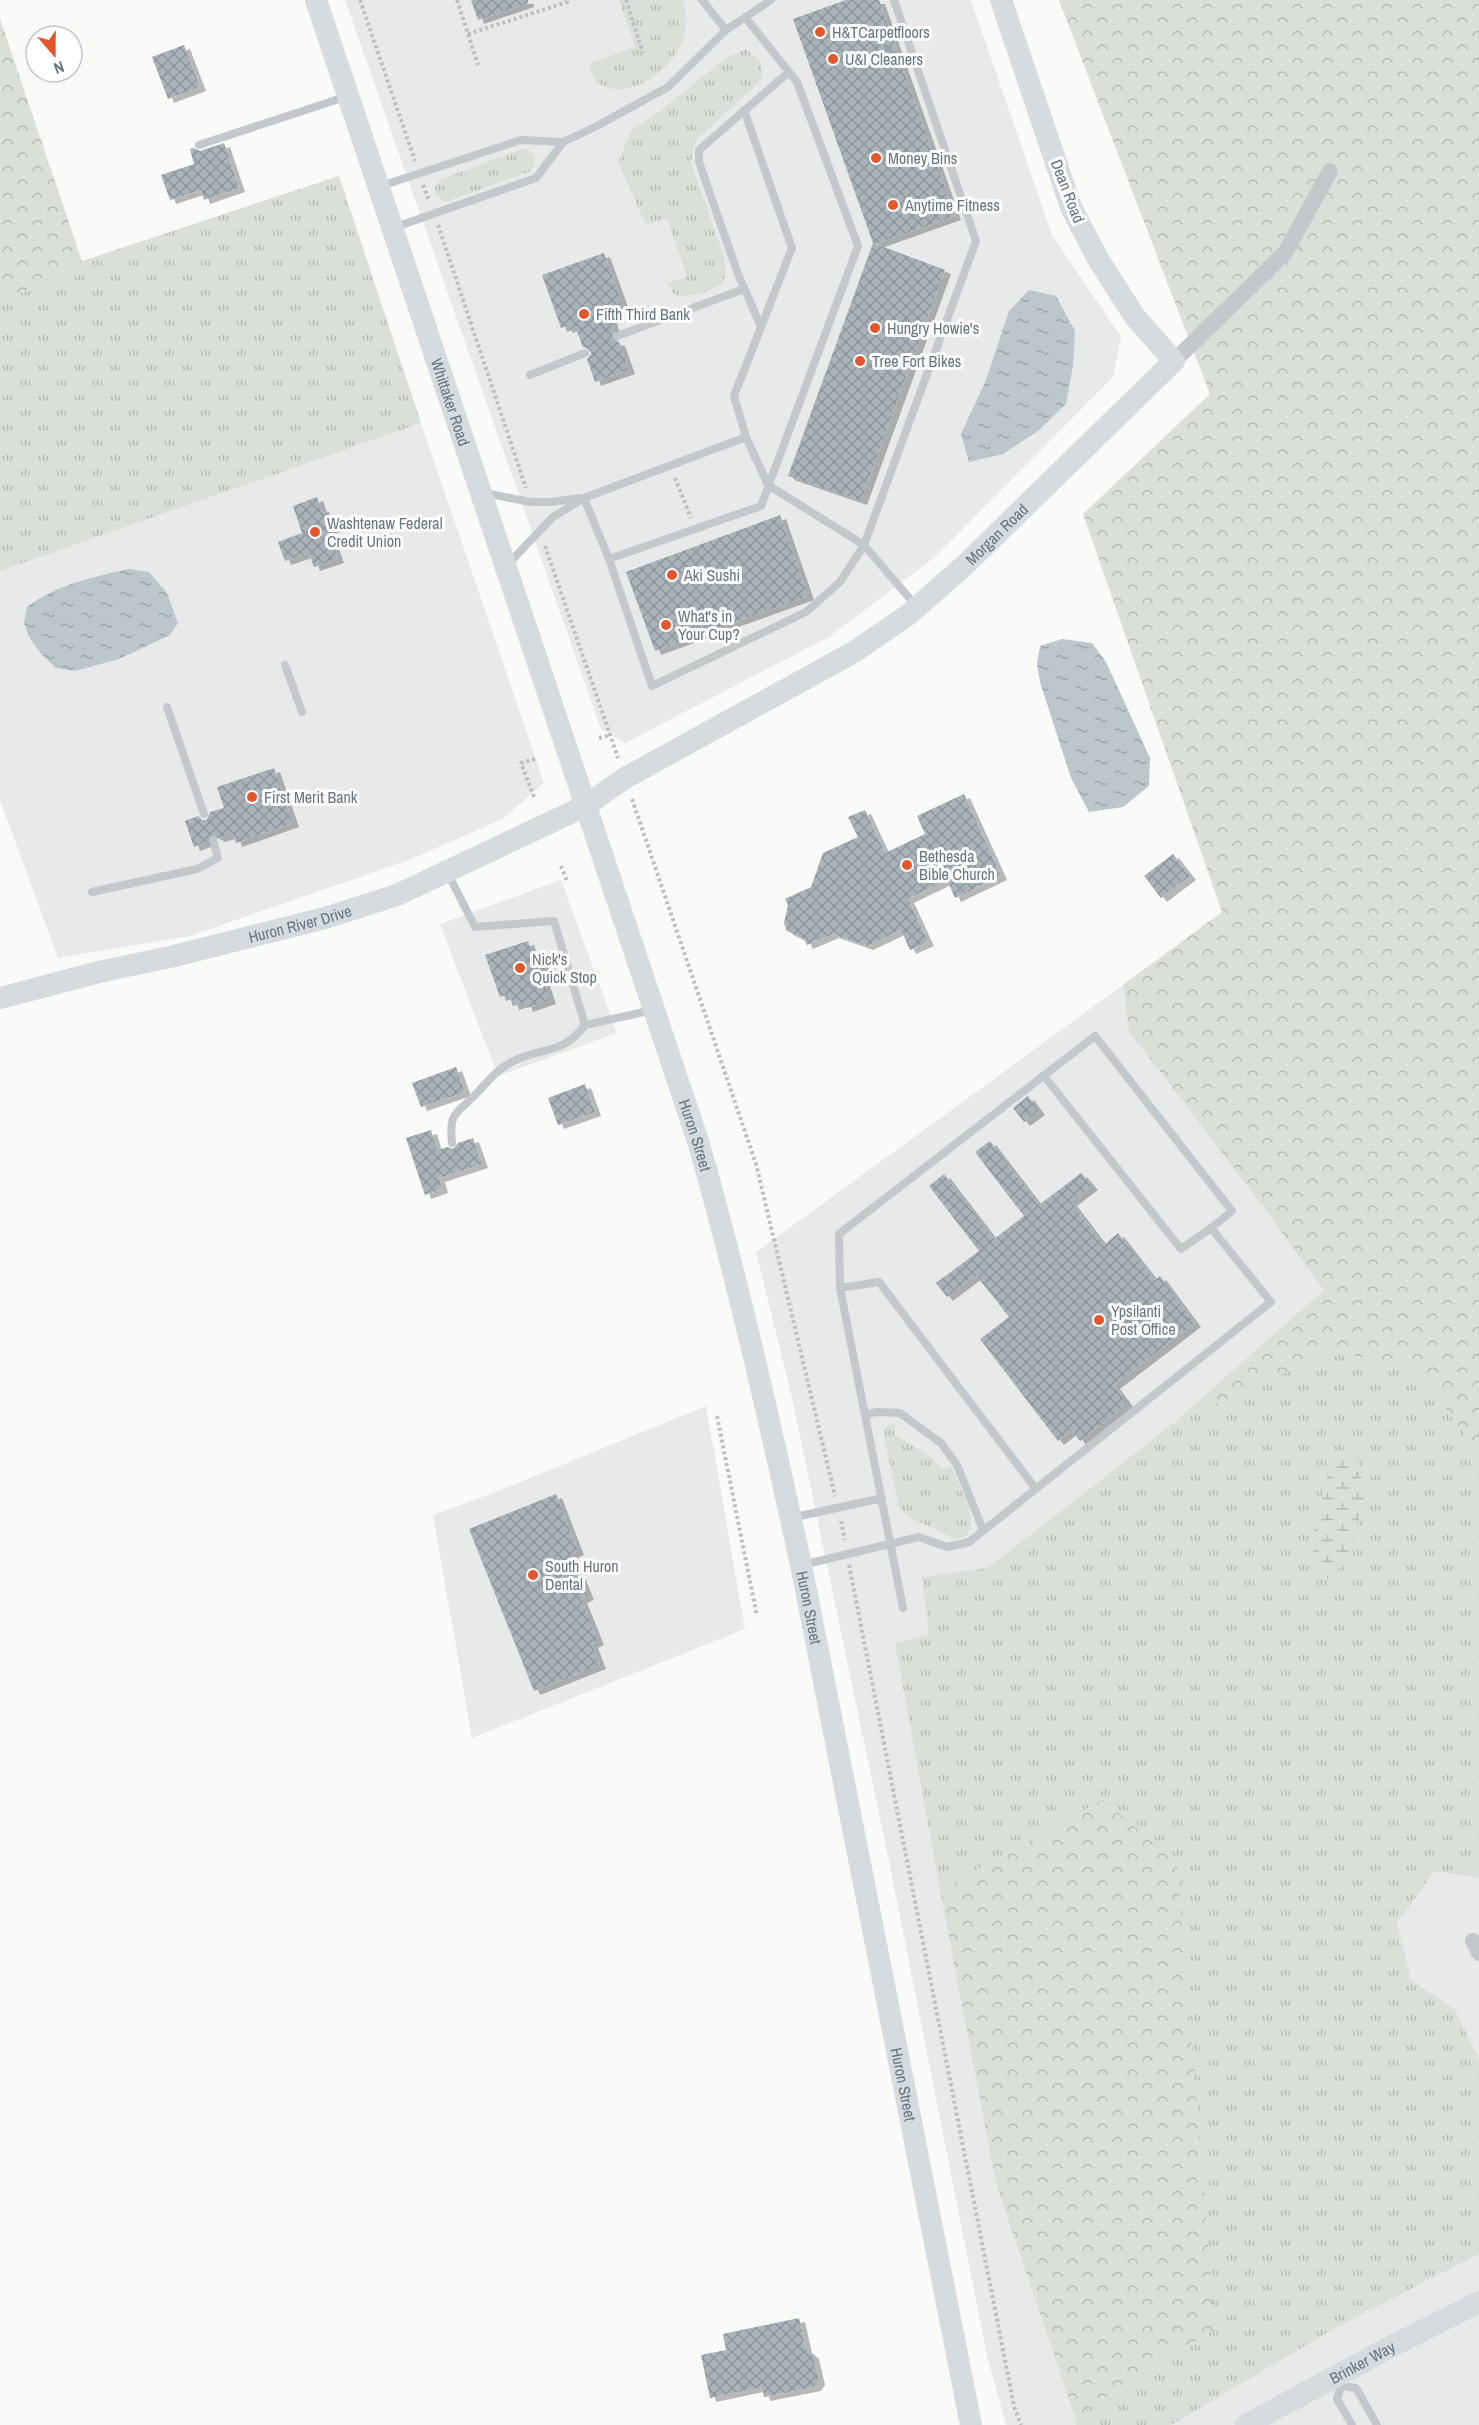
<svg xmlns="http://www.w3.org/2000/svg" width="1479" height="2425" font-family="'Archivo Narrow',sans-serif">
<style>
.built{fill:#e8e9e9}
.grass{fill:url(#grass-tufts)}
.forest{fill:url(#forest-crowns)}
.wetland{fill:url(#wetland-marsh)}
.water{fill:url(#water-ripples)}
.building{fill:url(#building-cross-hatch);filter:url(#shadow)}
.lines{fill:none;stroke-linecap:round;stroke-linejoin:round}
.path{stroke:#bbbfc2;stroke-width:4;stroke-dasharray:3 3;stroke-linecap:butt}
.lane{stroke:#c3c8cc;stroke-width:8}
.street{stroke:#c3c8cc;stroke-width:16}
.secondary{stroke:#d6dbdf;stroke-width:22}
.poi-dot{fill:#e4572e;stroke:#fff;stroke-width:2}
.labels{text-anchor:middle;stroke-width:6;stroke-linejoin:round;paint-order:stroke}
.poi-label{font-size:16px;fill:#657683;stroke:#fff;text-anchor:start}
.street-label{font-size:16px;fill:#657683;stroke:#fff}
</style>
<defs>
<pattern id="grass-tufts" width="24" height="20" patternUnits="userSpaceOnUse" patternTransform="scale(1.5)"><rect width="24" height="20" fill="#dadfd7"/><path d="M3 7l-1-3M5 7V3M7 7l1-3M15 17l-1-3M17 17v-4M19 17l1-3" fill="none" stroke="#b4b9b4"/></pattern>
<pattern id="forest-crowns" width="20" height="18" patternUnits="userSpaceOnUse" patternTransform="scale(1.5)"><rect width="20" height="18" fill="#dadfd7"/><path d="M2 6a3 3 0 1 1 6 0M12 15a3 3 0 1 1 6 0" fill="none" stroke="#b4b9b4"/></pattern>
<pattern id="wetland-marsh" width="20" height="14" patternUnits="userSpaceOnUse" patternTransform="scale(1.5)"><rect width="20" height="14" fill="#dadfd7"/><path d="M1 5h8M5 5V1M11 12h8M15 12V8" fill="none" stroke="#b4b9b4"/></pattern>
<pattern id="water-ripples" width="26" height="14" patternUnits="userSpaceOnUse" patternTransform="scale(1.5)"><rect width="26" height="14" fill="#bbc7cb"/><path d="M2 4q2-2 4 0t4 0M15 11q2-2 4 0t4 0" fill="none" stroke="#9ca6aa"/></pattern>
<pattern id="building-cross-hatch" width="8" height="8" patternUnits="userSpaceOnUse" patternTransform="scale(1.5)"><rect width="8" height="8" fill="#aab3b9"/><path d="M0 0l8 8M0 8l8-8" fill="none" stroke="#8e969c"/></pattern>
<filter id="shadow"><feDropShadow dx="6" dy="4" stdDeviation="0" flood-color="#0004"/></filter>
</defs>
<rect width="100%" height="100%" fill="#fafaf8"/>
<!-- built -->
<path class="built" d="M345,0H971L1052,235L1121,337L1113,377L935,557L829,637L625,743L601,729Z
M421,423L544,783L503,819L406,861L190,936L58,958L0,800V570Z
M1479,734V2425H1006L987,2356L890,1866L792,1398L756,1252L1222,913Z
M561,880L617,1033L498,1076L440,924Z
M706,1406L745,1629L472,1738L433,1515L498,1491Z"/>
<!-- grass -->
<path class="grass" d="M619,0H683C706,75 592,121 590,63L635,47Z
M746,49L761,61L762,77L754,87L695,141L691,163L724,257L726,275L721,285L703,293L681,297L673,293L667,283L687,277L667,218L646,225L618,162L632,130L655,115L726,58Z
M521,149L529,150L535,158L534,166L529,172L445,202L436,195L435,187L440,180Z
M339,176L421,423L0,571V304L82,261Z
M1334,1351L1417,1369L1479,1454V1878L1435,1871L1397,1923L1411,1980L1455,2010L1479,2060V2254L1342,2324L1171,2425H1076L1075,2417L1215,2329L1103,1800L940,1890L895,1643L929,1634L922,1577L988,1568L1174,1423Z
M895,1423V1435L931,1457L942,1470L951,1466L970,1510L971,1528L966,1536L955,1539L907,1516L899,1508L883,1432L888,1425Z"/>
<!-- forest -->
<path class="forest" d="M1059,0H1479V1454L1417,1369L1334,1351L1174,1423L1324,1290L1259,1201L1129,1031L1123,985L1222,912L1083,514L1210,394Z
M0,19L82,261L0,304Z
M1103,1800L1177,1863L1215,2329L1075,2417L996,2183L940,1890Z"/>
<!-- wetland -->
<path class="wetland" d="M1342,1457L1358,1461L1365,1496L1350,1552L1333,1578H1320L1313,1560L1315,1528L1328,1474Z"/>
<!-- water -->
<path class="water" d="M1029,290L1056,296L1075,331L1073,366L1066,404L1038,431L1003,454L969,462L961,434L986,380L1009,311Z
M128,569L149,572L167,593L178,623L170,635L119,659L75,671L56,668L42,655L29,637L24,623L27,607C55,585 94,577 128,569Z
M1062,639L1092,643L1106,662L1150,758L1149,786L1123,807L1089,812L1071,778L1040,682L1037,664L1040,646Z"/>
<!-- building -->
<path class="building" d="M471,0H528V3L478,20Z
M846,0H879L955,216L876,244L945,270L861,501L788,476L873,243L793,19Z
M184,45L200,87L168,99L152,57Z
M224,143L239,188L204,200L201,190L170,200L161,175L194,164L190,149L193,148L200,151Z
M604,253L623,306L612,310L614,318L611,319L614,330L611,338L613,341L619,342L629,370L595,382L587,359L591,354V350L583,347L577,331L573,333L570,325L561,328L542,275Z
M317,497L323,514L329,512L334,528L328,530L338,559L314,567L309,553L285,561L278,542L302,533L293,506Z
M780,515L808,596L655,651L626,572Z
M274,768L293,823L236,843L233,834L219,838L212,834L207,838V842L194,847L185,821L198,816L202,820H207L210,812L224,808L217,787Z
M964,794L1001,876L955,898L947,880L908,899L928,942L910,950L901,930L867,946L833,934L807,945L804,939L787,931L784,923L788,905L785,899L811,887L823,853L858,837L848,817L865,810L885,853L925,834L917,816Z
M1173,854L1190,876L1161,898L1144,876Z
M528,941L534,958L545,954L554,979L544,982L550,1000L527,1008L525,1002L513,1006L509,994L500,997L485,955Z
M456,1067L465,1092L421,1107L412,1083Z
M585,1084L595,1112L558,1125L548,1098Z
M1028,1096L1039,1111L1024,1122L1013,1108Z
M431,1130L437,1150L447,1147L453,1149L458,1143L473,1138L482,1164L439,1178L442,1189L425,1195L406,1138Z
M990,1141L1039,1205L1081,1173L1092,1186L1071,1202L1104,1245L1118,1233L1155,1280L1160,1276L1195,1323L1114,1385L1128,1404L1080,1441L1072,1430L1058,1441L980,1339L1009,1317L976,1275L947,1297L936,1283L979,1251L929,1186L944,1174L994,1239L1024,1216L975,1152Z
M556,1494L578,1551L571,1554L588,1596L581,1599L598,1641L592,1644L600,1665L534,1691L469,1529Z
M799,2318L806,2349L813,2355L819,2381L815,2387L764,2397L762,2387L710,2398L701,2355L726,2350L723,2334Z"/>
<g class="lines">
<!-- path -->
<path class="path" d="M360,0L415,161
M457,0L478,65
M626,0L643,53
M468,34L567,2V0
M423,185L429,201
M438,225L526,488
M675,478L691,518
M545,546L618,758
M599,738L610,735
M534,797L521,763L535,759
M632,799L756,1164L835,1496
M561,866L567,881
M717,1416L757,1616
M841,1521L845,1540
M849,1565L1014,2406L1021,2425"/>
<!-- lane -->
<path class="lane" d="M702,0L726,30
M744,110L792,248L734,396L746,437L768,485L864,545L917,607
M199,145L348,96
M381,186L521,140L563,142L595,127L668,87L726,30L771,0
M393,228L536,178L563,142
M761,327L738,274L699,162V150L789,72
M617,336L744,289
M530,375L585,353
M746,437L584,498L609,559L652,686L806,612L840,582L864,545L976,241L894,0
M484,493L531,502H551L581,498
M609,559L761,506L858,246L797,82L745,17
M508,564L553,517L584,498
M285,665L302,712
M167,707L204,814
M447,872L475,927L554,921L585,1025L653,1010
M92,892L197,869L218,858L213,840
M1044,1076L1181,1249L1211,1228
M452,1143C449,1113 455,1115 474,1096C485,1085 494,1072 508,1064C539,1045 560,1058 585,1025
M866,1415L876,1412L900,1413L941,1443L957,1465L983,1530
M791,1518L882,1498
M802,1565L919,1537L947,1547L969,1542L1271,1302L1211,1228L1232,1211L1095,1036L839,1234L840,1288
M903,1608L840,1288L879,1282L1036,1489
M1339,2383L1341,2386L1337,2399L1352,2425
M1341,2386L1356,2388L1377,2425"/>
<!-- street -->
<path class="street" d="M1174,361L1285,253L1330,171
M1473,1941L1479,1953"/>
<!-- secondary -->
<g class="secondary">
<path id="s1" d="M316,0L698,1141C738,1281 770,1423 801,1565L971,2425"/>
<path id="s2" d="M0,998L99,972L170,957L325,918L397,895L585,806L625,778L854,652L908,615L965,565L1174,361L1135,317L1098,259L1071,207L1001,0"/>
<path id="s3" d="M1246,2425L1392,2346L1479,2302"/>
</g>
</g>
<!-- markers -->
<g class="poi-dot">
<circle cx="820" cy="32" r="6"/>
<circle cx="833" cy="59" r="6"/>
<circle cx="876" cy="158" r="6"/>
<circle cx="893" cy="205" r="6"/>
<circle cx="584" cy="314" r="6"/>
<circle cx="875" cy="328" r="6"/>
<circle cx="860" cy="361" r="6"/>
<circle cx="315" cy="532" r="6"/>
<circle cx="672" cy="575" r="6"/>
<circle cx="666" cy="625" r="6"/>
<circle cx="252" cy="797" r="6"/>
<circle cx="907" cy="865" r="6"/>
<circle cx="520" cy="968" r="6"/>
<circle cx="1099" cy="1320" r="6"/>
<circle cx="533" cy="1575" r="6"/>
</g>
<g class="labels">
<!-- poi labels -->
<g class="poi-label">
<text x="832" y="38">H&amp;TCarpetfloors</text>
<text x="845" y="65">U&amp;I Cleaners</text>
<text x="888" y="164">Money Bins</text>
<text x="905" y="211">Anytime Fitness</text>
<text x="596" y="320">Fifth Third Bank</text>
<text x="887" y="334">Hungry Howie's</text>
<text x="872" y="367">Tree Fort Bikes</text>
<text x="327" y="529">Washtenaw Federal<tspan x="327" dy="18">Credit Union</tspan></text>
<text x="684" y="581">Aki Sushi</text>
<text x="678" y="622">What's in<tspan x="678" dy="18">Your Cup?</tspan></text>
<text x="264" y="803">First Merit Bank</text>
<text x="919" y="862">Bethesda<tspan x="919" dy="18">Bible Church</tspan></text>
<text x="532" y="965">Nick's<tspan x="532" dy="18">Quick Stop</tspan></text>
<text x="1111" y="1317">Ypsilanti<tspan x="1111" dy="18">Post Office</tspan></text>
<text x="545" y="1572">South Huron<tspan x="545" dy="18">Dental</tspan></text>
</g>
<!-- street labels -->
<g class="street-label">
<text transform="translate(1068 191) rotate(69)" y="6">Dean Road</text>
<text dy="6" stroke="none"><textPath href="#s1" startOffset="424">Whittaker Road</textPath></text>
<text dy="6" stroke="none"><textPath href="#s2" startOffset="1114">Morgan Road</textPath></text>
<text dy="6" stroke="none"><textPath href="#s2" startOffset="309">Huron River Drive</textPath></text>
<text dy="6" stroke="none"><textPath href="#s1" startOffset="1197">Huron Street</textPath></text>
<text dy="6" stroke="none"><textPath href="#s1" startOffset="1683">Huron Street</textPath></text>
<text dy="6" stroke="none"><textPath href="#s1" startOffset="2169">Huron Street</textPath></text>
<text dy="6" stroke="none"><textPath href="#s3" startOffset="132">Brinker Way</textPath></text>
</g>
</g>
<!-- north arrow -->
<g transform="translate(54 54) rotate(160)"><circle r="28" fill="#ffffff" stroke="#c1c8cd" stroke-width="1.5"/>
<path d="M0-4.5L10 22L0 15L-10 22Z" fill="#e4572e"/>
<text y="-9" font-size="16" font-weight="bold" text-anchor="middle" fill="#657683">N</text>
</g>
</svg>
